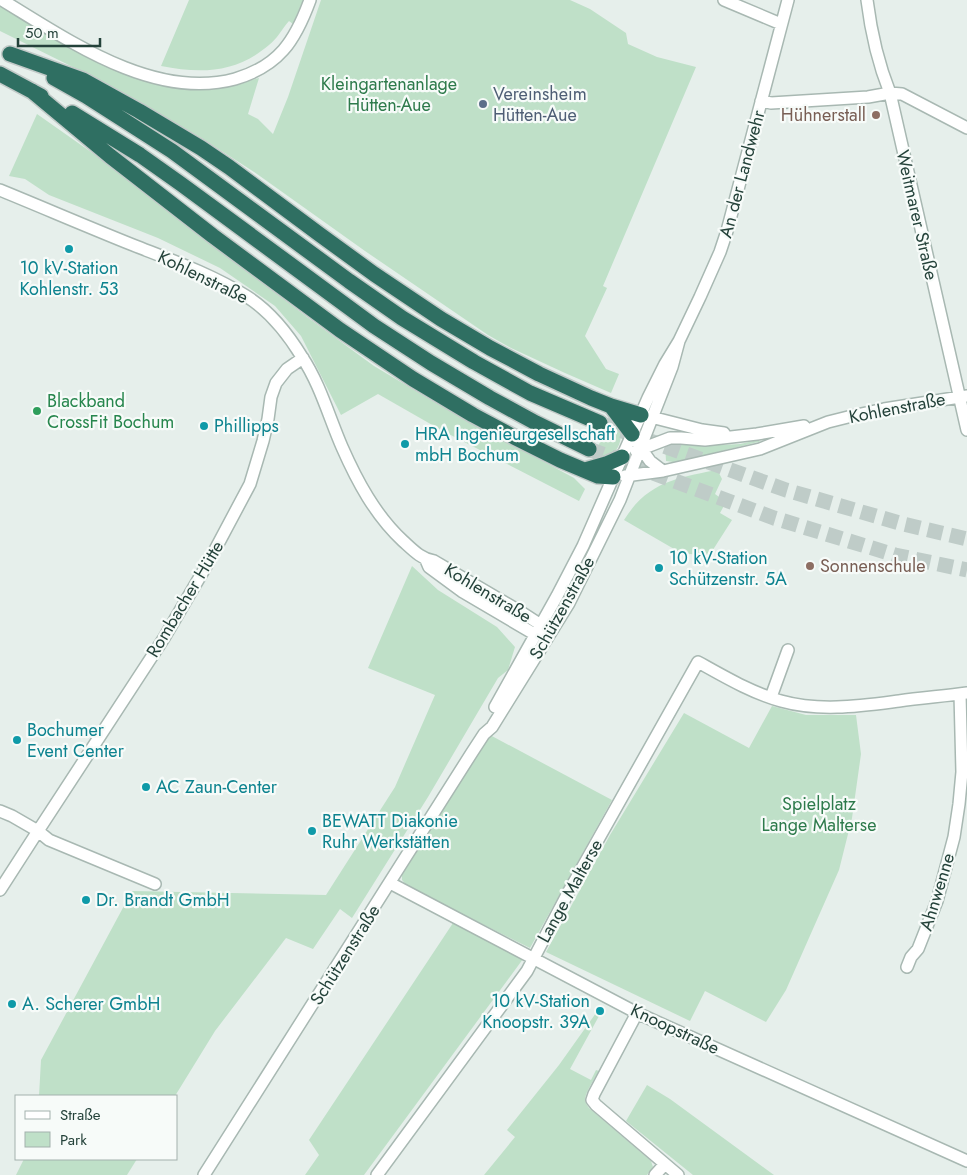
<svg xmlns="http://www.w3.org/2000/svg" width="967" height="1175" font-family="Jost,sans-serif">
<style>
.green{fill:#bfe0c8}
.lines{fill:none;stroke-linecap:round;stroke-linejoin:round}
.highway-tunnel{stroke:#bfccc8;stroke-width:15;stroke-dasharray:15 8;stroke-linecap:butt}
.minor-casing{stroke:#a8b8b2;stroke-width:14}
.highway-casing{stroke:#c2cac8;stroke-width:18}
.minor{stroke:#fff;stroke-width:11}
.highway{stroke:#2f6f62;stroke-width:15}
.service-dot{fill:#5c6f8a;stroke:#f7fbf9;stroke-width:2}
.education-dot{fill:#8d6e63;stroke:#f7fbf9;stroke-width:2}
.culture-dot{fill:#0f9aa8;stroke:#f7fbf9;stroke-width:2}
.leisure-dot{fill:#2e9e5b;stroke:#f7fbf9;stroke-width:2}
.labels{text-anchor:middle;stroke-width:4.5;stroke-linejoin:round;paint-order:stroke}
.park-label{font-size:18px;fill:#2d7a4b;stroke:#f7fbf9}
.service-label{font-size:18px;fill:#4e5e75;stroke:#f7fbf9;text-anchor:start}
.education-label{font-size:18px;fill:#785e54;stroke:#f7fbf9;text-anchor:end}
.street-label{font-size:18px;fill:#24423a;stroke:#f7fbf9}
.culture-label{font-size:18px;fill:#0d838f;stroke:#f7fbf9;text-anchor:start}
.leisure-label{font-size:18px;fill:#27864d;stroke:#f7fbf9;text-anchor:start}
</style>
<rect width="100%" height="100%" fill="#e6efeb"/>
<!-- green -->
<path class="green" d="M189,0H303L293,24L289,21C282,29 277,39 269,45C236,73 202,74 161,66Z
M321,0H570L590,9L626,33L628,44L657,57L696,67L603,286L607,288L585,336L606,369L619,374L611,393L565,373L511,348L488,335L365,251L257,174L200,137L91,76L0,31V3L74,50L131,77L192,90L218,89L259,78L248,114L258,119L273,134L288,97Z
M37,114L91,152L307,317L374,366L436,403L574,478L585,489L579,501L441,430L378,394L341,415L301,336L275,306L220,268L158,238L49,195L25,179L9,176Z
M611,416C614,419 617,422 619,426C624,436 619,452 608,457C603,459 597,460 592,461Z
M758,440L760,442H758L689,459L673,462L666,461L665,443L722,445L740,444Z
M721,469L719,473L722,479L715,494L726,502L720,513L732,520L709,556L681,553L624,520C649,480 679,478 721,469Z
M412,566L438,590L497,627L515,647L508,670L498,678L428,797L352,918L340,909L313,949L286,938L215,1031L175,1096H39L41,1060L132,891L326,895L395,787L435,695L368,668Z
M772,706L806,715H856L861,754L852,818L839,870L786,990L766,1022L705,991L690,1021L546,952L610,835L684,713L749,748Z
M490,735L612,800L530,948L407,886L402,880V875Z
M453,923L523,959L364,1175H305L319,1155L309,1140Z
M596,1013L599,1016L570,1069L591,1080L596,1070L599,1071C595,1078 585,1092 585,1100C586,1104 587,1105 589,1108L651,1161L653,1167L647,1175H484L515,1137L507,1130L559,1065Z
M647,1085L670,1099L774,1175H693L626,1121Z
M24,1159H137L127,1175H16Z"/>
<g class="lines">
<!-- highway-tunnel -->
<path class="highway-tunnel" d="M600,423L786,490L903,524L967,539
M589,449L774,518L895,555L967,570"/>
<defs>
<path id="minor" d="M2,0C68,40 154,101 235,79C279,66 295,41 310,0
M724,0L781,24
M867,0C871,32 878,63 890,93L967,430
M761,101L771,103L868,97L890,93L902,94L967,128
M0,190C44,208 88,227 133,245C171,260 211,274 246,296C270,311 288,334 302,357C320,384 329,417 342,447C357,481 375,515 403,541C413,550 421,559 434,561L521,612L541,625L544,629
M647,416L702,430L724,433
M638,444L650,461L663,471
M636,451L670,438H681L705,440L757,434L804,426
M625,476L663,471L760,449L828,422L852,416L884,409L967,396
M426,560L429,567L463,592L536,635H542
M771,697L788,650
M495,707L557,596L583,546L648,398L665,364L679,341L700,297L720,252L727,231L788,0
M0,811L12,816L38,831L164,638L208,563L250,484L263,441L268,419L271,397L276,383L287,369L303,358
M390,883L637,1013L967,1161
M0,890L38,831L49,840L155,884
M907,967L911,957L918,949L937,901L954,837L959,804L962,772L960,694
M637,1013L594,1094L592,1100L596,1105L678,1175
M204,1175L471,754L484,734L492,727L569,603L620,500L672,367L679,341
M377,1175L527,971L568,893L698,662C725,677 752,693 781,701C820,712 860,706 899,701C921,698 944,696 967,693
M655,1175L665,1164"/>
<path id="highway" d="M10,54L83,80L139,111L201,148L229,167L319,234L374,274L441,319L490,348L539,374L591,398L611,406L641,415
M0,74L41,96
M54,78L86,96L172,151L349,281L402,318L474,362L530,393L600,423
M32,91L110,156L213,236L340,330L413,379L473,415L514,437L560,460L598,476L613,477
M72,113L140,155L181,184L374,326L431,363L490,398L536,423L589,449
M611,406L632,434
M585,470L606,464L622,457"/>
</defs>
<!-- minor casing -->
<use href="#minor" class="minor-casing"/>
<!-- highway casing -->
<use href="#highway" class="highway-casing"/>
<!-- minor -->
<use href="#minor" class="minor"/>
<!-- highway -->
<use href="#highway" class="highway"/>
</g>
<!-- markers -->
<circle class="service-dot" cx="483" cy="104" r="5"/>
<g class="education-dot">
<circle cx="876" cy="115" r="5"/>
<circle cx="810" cy="566" r="5"/>
</g>
<g class="culture-dot">
<circle cx="69" cy="249" r="5"/>
<circle cx="204" cy="426" r="5"/>
<circle cx="405" cy="444" r="5"/>
<circle cx="659" cy="568" r="5"/>
<circle cx="17" cy="740" r="5"/>
<circle cx="146" cy="787" r="5"/>
<circle cx="312" cy="831" r="5"/>
<circle cx="86" cy="900" r="5"/>
<circle cx="12" cy="1004" r="5"/>
<circle cx="600" cy="1011" r="5"/>
</g>
<circle class="leisure-dot" cx="37" cy="411" r="5"/>
<g class="labels">
<!-- park labels -->
<g class="park-label">
<text x="389" y="90">Kleingartenanlage<tspan x="389" dy="21">Hütten-Aue</tspan></text>
<text x="819" y="810">Spielplatz<tspan x="819" dy="21">Lange Malterse</tspan></text>
</g>
<!-- service labels -->
<g class="service-label">
<text x="493" y="100">Vereinsheim<tspan x="493" dy="21">Hütten-Aue</tspan></text>
</g>
<!-- education labels -->
<g class="education-label">
<text x="866" y="121">Hühnerstall</text>
<text x="820" y="572" text-anchor="start">Sonnenschule</text>
</g>
<!-- street labels -->
<g class="street-label">
<text transform="translate(742 174) rotate(-75)" y="6">An der Landwehr</text>
<text transform="translate(917 215) rotate(77)" y="6">Weitmarer Straße</text>
<text transform="translate(203 277) rotate(26)" y="6">Kohlenstraße</text>
<text transform="translate(897 408) rotate(-11)" y="6">Kohlenstraße</text>
<text transform="translate(488 593) rotate(31)" y="6">Kohlenstraße</text>
<text transform="translate(185 599) rotate(-59)" y="6">Rombacher Hütte</text>
<text transform="translate(562 608) rotate(-61)" y="6">Schützenstraße</text>
<text transform="translate(570 891) rotate(-61)" y="6">Lange Malterse</text>
<text transform="translate(937 892) rotate(-73)" y="6">Ahnwenne</text>
<text transform="translate(345 955) rotate(-58)" y="6">Schützenstraße</text>
<text transform="translate(675 1029) rotate(25)" y="6">Knoopstraße</text>
</g>
<!-- culture labels -->
<g class="culture-label">
<text x="69" y="274" text-anchor="middle">10 kV-Station<tspan x="69" dy="21">Kohlenstr. 53</tspan></text>
<text x="214" y="432">Phillipps</text>
<text x="415" y="440">HRA Ingenieurgesellschaft<tspan x="415" dy="21">mbH Bochum</tspan></text>
<text x="669" y="564">10 kV-Station<tspan x="669" dy="21">Schützenstr. 5A</tspan></text>
<text x="27" y="736">Bochumer<tspan x="27" dy="21">Event Center</tspan></text>
<text x="156" y="793">AC Zaun-Center</text>
<text x="322" y="827">BEWATT Diakonie<tspan x="322" dy="21">Ruhr Werkstätten</tspan></text>
<text x="96" y="906">Dr. Brandt GmbH</text>
<text x="590" y="1007" text-anchor="end">10 kV-Station<tspan x="590" dy="21">Knoopstr. 39A</tspan></text>
<text x="22" y="1010">A. Scherer GmbH</text>
</g>
<!-- leisure labels -->
<g class="leisure-label">
<text x="47" y="407">Blackband<tspan x="47" dy="21">CrossFit Bochum</tspan></text>
</g>
</g>
<!-- legend -->
<rect x="15" y="1095" width="162" height="65" fill="#f7fbf9" stroke="#a3b1ad"/>
<rect x="25" y="1111" width="25" height="8" fill="#ffffff" stroke="#a3b1ad"/>
<text x="60" y="1120" font-size="15" fill="#24423a">Straße</text>
<rect x="25" y="1132" width="25" height="15" fill="#bfe0c8" stroke="#a3b1ad"/>
<text x="60" y="1145" font-size="15" fill="#24423a">Park</text>
<!-- scale -->
<path d="M18 38v8h82v-8" fill="none" stroke="#24423a" stroke-width="2.5"/>
<text x="25" y="38" font-size="15" fill="#24423a" stroke="#f7fbf9" stroke-width="4" paint-order="stroke">50 m</text>
</svg>
